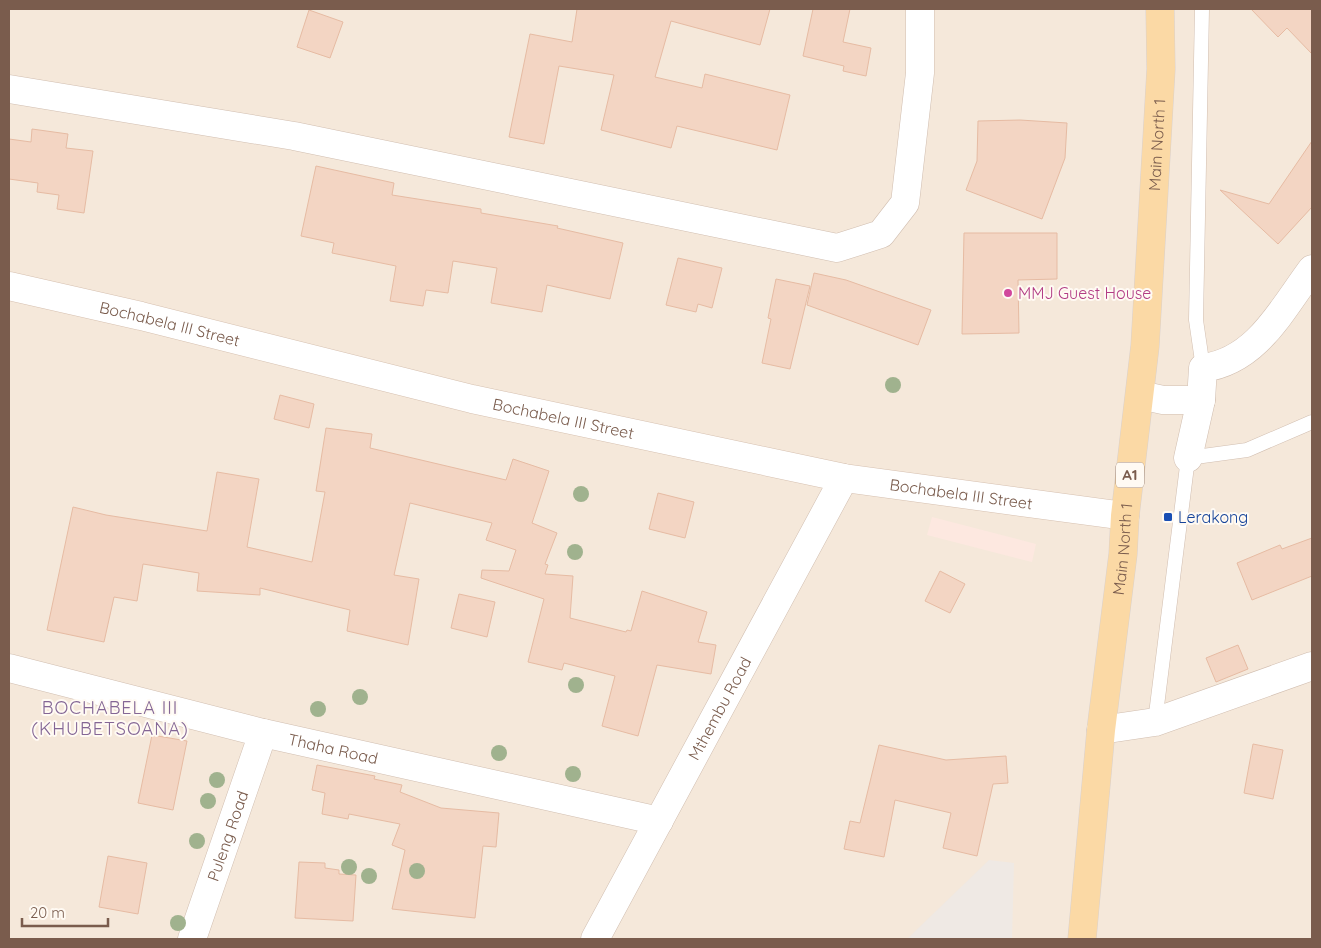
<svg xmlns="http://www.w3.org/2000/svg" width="1321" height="948" font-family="Quicksand,sans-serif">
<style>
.residential{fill:#f5e8da}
.commercial{fill:#fde8e0}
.industrial{fill:#efe9e4}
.building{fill:#f3d5c3;stroke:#e6bba3}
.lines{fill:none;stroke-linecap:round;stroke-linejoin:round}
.lane-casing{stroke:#d1beb0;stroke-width:15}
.street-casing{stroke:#d1beb0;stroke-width:29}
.secondary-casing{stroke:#d6c0b0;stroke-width:29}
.primary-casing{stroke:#dad1cd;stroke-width:29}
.lane{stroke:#fff;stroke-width:14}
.street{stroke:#fff;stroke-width:28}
.secondary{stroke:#fff;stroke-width:28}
.primary{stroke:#fbd9a5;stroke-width:28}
.tree{fill:#a0b28e}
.hotel-dot{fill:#d1479c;stroke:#fffaf3;stroke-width:2}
.transit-dot{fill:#1a4fb4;stroke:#fffaf3;stroke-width:2}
.labels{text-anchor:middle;stroke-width:4;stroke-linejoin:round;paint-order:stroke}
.shield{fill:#fffaf3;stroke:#a28b7f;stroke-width:1}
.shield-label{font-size:15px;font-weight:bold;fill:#7a5c4d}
.street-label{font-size:16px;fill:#7a5c4d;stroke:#fffaf3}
.hotel-label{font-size:16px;fill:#b23c85;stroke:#fffaf3;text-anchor:start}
.transit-label{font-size:16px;fill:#164399;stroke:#fffaf3;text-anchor:start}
.neighbourhood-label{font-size:18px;letter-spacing:1px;fill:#846695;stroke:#fffaf3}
</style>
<rect width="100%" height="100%" fill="#fdf6ec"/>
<!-- residential -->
<path class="residential" d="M9,9H1312V939H9Z"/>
<!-- commercial -->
<path class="commercial" d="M932,517L1036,544L1032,562L927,535Z"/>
<!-- industrial -->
<path class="industrial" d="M989,860L1014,863L1012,939H907Z"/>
<!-- building -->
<path class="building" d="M577,9H770L760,45L671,21L655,77L702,88L705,74L790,95L777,150L677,126L671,148L601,130L614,75L559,66L544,144L509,137L530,34L572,42Z
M813,9H850L843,42L871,48L866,76L843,71L844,66L803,56Z
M1251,9H1312V54L1287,28L1278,37Z
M309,10L343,22L330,58L297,47Z
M1020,120L1067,123L1065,158L1042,219L966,190L977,161L978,121Z
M32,129L68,134L66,148L93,151L84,213L57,209L59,195L37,192L38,183L9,179V139L31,142Z
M1312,141V207L1278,244L1220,190L1269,204Z
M316,166L394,183L392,195L481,209V213L558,226L557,228L623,243L610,299L547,285L542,312L491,303L497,268L453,261L448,293L426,290L423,306L390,301L396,266L332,253L334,243L301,236Z
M964,233H1057V279L1018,280L1019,333L962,334Z
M678,258L722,268L712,308L698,304L696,312L666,305Z
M814,273L846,280L931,310L918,345L807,305Z
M776,279L810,286L790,369L762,363L771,319L768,318Z
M280,395L314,404L309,428L274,419Z
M326,428L372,434L370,448L506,480L513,459L549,471L532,523L557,533L545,564L548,565L545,574L573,576L570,618L626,632L627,630L631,631L642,591L707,612L698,642L716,645L711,674L657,665L638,736L602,726L615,676L564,663L562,670L528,662L544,599L481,578L482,570L509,571L516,550L486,540L492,523L410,503L394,575L419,579L408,645L347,631L350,610L260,588V595L197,591L199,573L143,564L137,601L114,597L104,642L47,630L73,507L106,515L207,531L217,472L259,479L247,547L312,562L325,492L316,491Z
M658,493L694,502L685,538L649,529Z
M1312,538V576L1252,600L1237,563L1280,545L1282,549Z
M940,571L965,584L950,613L925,601Z
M459,594L495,602L487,637L451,628Z
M1238,645L1248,669L1216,682L1206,658Z
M152,735L187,741L173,810L138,803Z
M1253,744L1283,750L1273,799L1244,793Z
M879,745L946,760L1006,756L1008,783L993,784L977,856L943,848L951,813L895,800L884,857L844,849L850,821L860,823Z
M317,765L375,776L374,779L402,785L400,792L441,808L499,813L496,847L483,846L475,918L392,909L405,850L392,845L400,824L349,814L348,819L322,814L325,793L312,790Z
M108,856L147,863L138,914L99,907Z
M299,862L325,863V868L339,870V874L356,875L353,921L295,918Z"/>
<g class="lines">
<defs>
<path id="lane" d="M1202,9L1196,320L1203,368
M1155,722L1188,458L1247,450L1312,422"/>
<g id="street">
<path d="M9,89L294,136L837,248L881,234L905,203L920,73V9"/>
<path d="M1140,395L1163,400H1201"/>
<path d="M1188,458L1201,400L1203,368C1257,361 1282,309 1312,269"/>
<path id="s1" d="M9,668L263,733L659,821"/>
<path d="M1101,730L1155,722L1312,666"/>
<path id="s2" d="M192,939L263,733"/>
<path id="s3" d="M595,939L844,478"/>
</g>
<g id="secondary">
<path id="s4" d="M9,286L141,316L472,399L844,478L1125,516"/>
</g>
<g id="primary">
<path id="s5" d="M1082,939L1101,730L1123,554L1125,516L1145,346L1161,69L1160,9"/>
</g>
</defs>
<!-- lane casing -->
<use href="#lane" class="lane-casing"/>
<!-- street casing -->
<use href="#street" class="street-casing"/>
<!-- secondary casing -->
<use href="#secondary" class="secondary-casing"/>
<!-- primary casing -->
<use href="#primary" class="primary-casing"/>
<!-- lane -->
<use href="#lane" class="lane"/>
<!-- street -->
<use href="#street" class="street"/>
<!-- secondary -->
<use href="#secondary" class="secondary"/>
<!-- primary -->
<use href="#primary" class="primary"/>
</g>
<!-- trees -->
<g class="tree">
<circle cx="893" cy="385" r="8"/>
<circle cx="581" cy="494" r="8"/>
<circle cx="575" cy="552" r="8"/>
<circle cx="576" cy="685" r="8"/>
<circle cx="360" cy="697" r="8"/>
<circle cx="318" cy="709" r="8"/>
<circle cx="499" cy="753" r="8"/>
<circle cx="573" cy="774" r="8"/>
<circle cx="217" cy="780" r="8"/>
<circle cx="208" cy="801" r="8"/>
<circle cx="197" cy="841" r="8"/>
<circle cx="349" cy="867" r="8"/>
<circle cx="417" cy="871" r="8"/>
<circle cx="369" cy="876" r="8"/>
<circle cx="178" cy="923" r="8"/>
</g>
<!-- markers -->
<circle class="hotel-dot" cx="1008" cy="293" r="5"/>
<rect class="transit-dot" x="1163" y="512" width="10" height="10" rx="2.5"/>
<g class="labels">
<!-- shield labels -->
<rect class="shield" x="1116" y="462.5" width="28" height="25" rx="4"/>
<g class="shield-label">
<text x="1130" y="480">A1</text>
</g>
<!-- street labels -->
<g class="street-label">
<text dy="6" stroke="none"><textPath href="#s5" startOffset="798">Main North 1</textPath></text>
<text dy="6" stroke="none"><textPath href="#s4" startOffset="165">Bochabela III Street</textPath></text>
<text dy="6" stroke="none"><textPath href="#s4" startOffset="570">Bochabela III Street</textPath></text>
<text dy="6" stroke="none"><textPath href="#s4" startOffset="975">Bochabela III Street</textPath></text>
<text dy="6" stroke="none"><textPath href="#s5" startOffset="392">Main North 1</textPath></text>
<text dy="6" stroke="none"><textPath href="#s3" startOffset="262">Mthembu Road</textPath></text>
<text dy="6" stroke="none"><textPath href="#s1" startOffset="334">Thaha Road</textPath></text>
<text dy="6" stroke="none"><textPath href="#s2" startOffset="109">Puleng Road</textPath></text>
</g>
<!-- hotel labels -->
<g class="hotel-label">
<text x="1018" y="299">MMJ Guest House</text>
</g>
<!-- transit labels -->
<g class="transit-label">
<text x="1178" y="523">Lerakong</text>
</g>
<!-- neighbourhood labels -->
<g class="neighbourhood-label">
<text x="110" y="714">BOCHABELA III<tspan x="110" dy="21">(KHUBETSOANA)</tspan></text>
</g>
</g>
<!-- border -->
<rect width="1321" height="948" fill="none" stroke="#7a5c4d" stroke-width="20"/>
<!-- scale -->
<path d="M22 918v8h86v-8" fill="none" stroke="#7a5c4d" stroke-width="2.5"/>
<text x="30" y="918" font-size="15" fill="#7a5c4d" stroke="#fffaf3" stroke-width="4" paint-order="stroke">20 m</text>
</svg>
